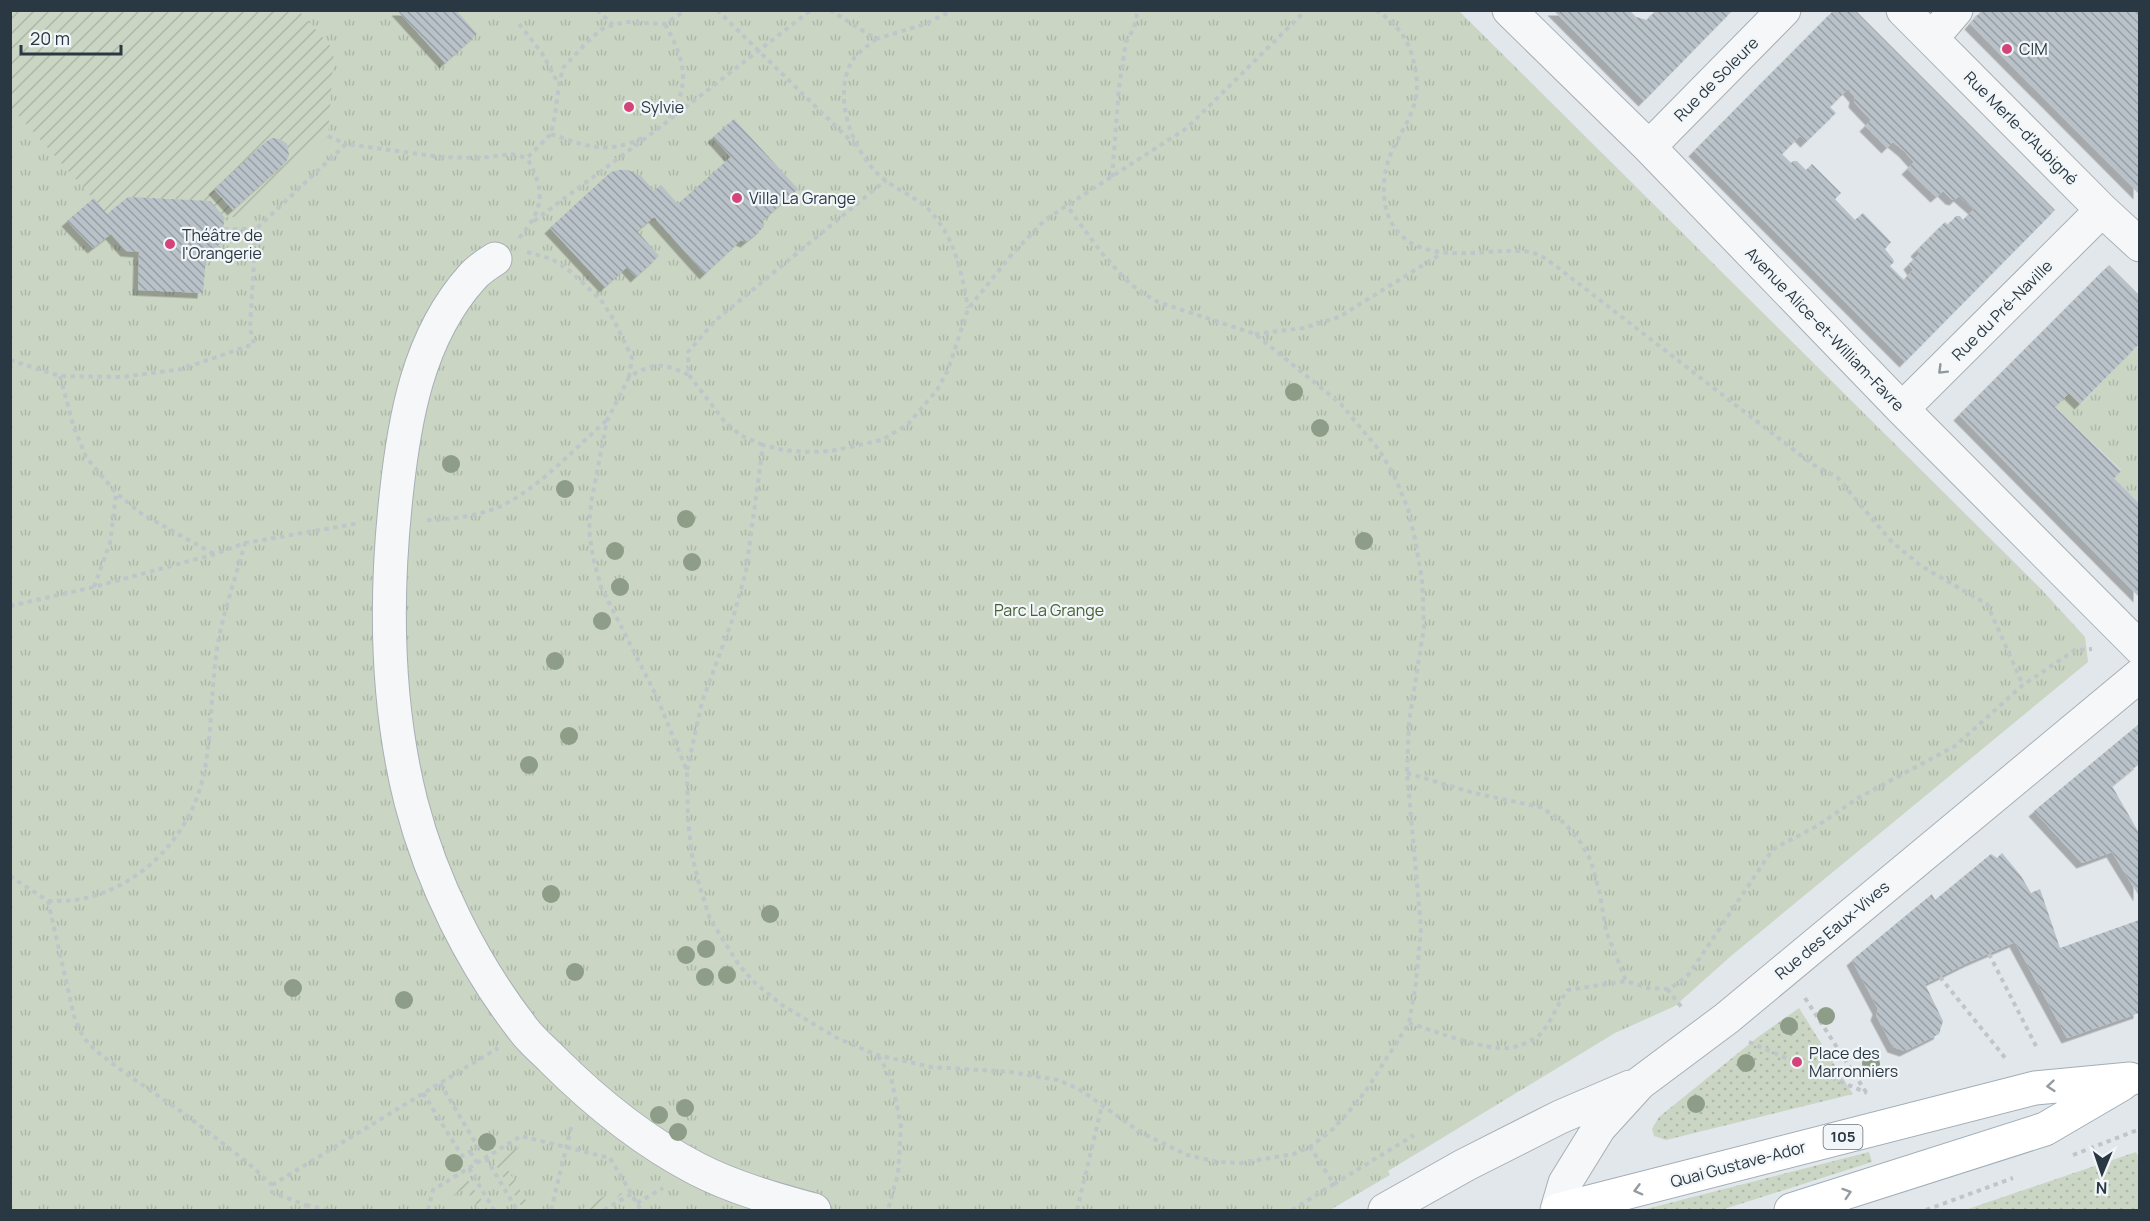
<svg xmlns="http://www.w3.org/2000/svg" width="2150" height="1221" font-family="Manrope,sans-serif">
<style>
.grass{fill:url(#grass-dots)}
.park{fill:url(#park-tufts)}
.garden{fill:url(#garden-furrows)}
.building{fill:url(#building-back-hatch);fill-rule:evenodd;filter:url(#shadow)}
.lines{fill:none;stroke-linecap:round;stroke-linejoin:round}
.minor-casing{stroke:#a7afb5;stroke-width:35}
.major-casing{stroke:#a1aeb7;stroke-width:35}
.path{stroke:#c0c5ca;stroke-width:4;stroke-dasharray:4.5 4.5;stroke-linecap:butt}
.minor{stroke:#f5f7f9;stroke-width:33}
.major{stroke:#fff;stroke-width:33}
.tree{fill:#8d9d87}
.oneway{stroke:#8f989e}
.oneway2{stroke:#949ca1}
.poi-dot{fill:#d34478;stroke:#f2f6f8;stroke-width:2}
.labels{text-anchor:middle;stroke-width:4.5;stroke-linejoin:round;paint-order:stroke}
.shield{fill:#f2f6f8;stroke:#657179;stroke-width:1.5}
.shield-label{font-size:15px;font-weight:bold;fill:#293843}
.poi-label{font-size:16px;fill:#293843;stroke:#f2f6f8;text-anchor:start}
.street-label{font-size:16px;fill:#293843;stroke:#f2f6f8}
.park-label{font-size:16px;fill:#476036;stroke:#f2f6f8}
</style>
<defs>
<pattern id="grass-dots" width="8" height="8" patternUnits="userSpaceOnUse" patternTransform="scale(1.5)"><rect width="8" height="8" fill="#cbd5c3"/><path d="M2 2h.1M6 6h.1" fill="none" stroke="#aeb8a9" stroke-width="1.8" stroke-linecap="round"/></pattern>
<pattern id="park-tufts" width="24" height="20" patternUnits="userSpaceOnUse" patternTransform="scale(1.5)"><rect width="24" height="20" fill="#cbd5c3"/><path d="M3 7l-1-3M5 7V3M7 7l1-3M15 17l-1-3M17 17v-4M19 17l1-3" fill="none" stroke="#aeb8a9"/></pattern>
<pattern id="garden-furrows" width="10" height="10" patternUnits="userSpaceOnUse" patternTransform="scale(1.5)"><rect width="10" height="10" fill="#cbd5c3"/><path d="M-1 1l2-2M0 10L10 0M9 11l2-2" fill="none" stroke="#aeb8a9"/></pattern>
<pattern id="building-back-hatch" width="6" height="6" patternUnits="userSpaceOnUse" patternTransform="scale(1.5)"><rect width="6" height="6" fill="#b9c2c8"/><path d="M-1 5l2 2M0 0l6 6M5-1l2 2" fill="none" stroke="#969fa4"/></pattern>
<filter id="shadow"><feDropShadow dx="-5.5" dy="5.5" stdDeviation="0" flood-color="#0004"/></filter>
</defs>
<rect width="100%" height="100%" fill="#e2e7eb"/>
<!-- grass -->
<path class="grass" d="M1799,1008L1853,1094L1666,1140L1654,1136L1652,1129L1659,1117L1758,1037Z
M1869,1152L1872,1162L1721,1210H1642Z
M2136,1152L2139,1158V1210H1965Z"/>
<!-- park -->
<path class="park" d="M10,11H1459L2042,590L2085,637L2088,662L1731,956L1675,1006L1615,1033L1388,1171L1390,1175L1330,1210H11Z
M2139,344V503L2114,478L2121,470L2055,407L2069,393L2081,404Z"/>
<!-- garden -->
<path class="garden" d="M11,11H299L334,50L328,136L239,217H224L210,201L128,197L107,214L11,107Z
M524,1144L528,1150L505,1165L528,1204L522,1207L494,1162Z
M467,1179L488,1210H480L465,1188L444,1201L441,1195Z
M618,1188L622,1194L595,1210H581Z"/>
<!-- building -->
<path class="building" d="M397,10H456L477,34L445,63Z
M1553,10H1629L1636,17L1647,20L1656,10H1733L1644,101Z
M1834,10H1855L2055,210L1905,362L1694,151ZM1848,89L1855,97L1854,102L1871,120L1865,126L1887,148L1893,142L1904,151L1914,162L1907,169L1936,197L1943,191L1951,199L1955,200L1959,196L1974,209L1963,220L1960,216H1956L1948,225L1945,222L1916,251L1919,254L1909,264L1913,270L1904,280L1890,266L1894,262L1893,259L1885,249L1891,242L1863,213L1855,220L1835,199L1841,193L1812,164L1806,170L1797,161H1793L1791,163L1782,154L1800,136L1806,142L1836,113L1830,107Z
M1982,10H2139V194L1970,24Z
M734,119L798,189L763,220L764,227L746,242L741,240L705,274L654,217L637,231L659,256L636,277L627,267L605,287L550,228L611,172L619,170H628L641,176L654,191L661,185L678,204L731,157L713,137Z
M272,138L280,139L287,144L289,155L286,162L233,210L214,189L267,141Z
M128,197L210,201L224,217L223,241L206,257L203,293L138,290L139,252L126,251L111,234L93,248L67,221L94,198L107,214Z
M2109,265L2139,295V344L2080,404L2069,393L2055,407L2121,471L2114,478L2139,503V597L1959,415Z
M2139,724V764L2112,786L2139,833V896L2112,852L2082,863L2034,811Z
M2002,853L2021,876L2031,893L2040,889L2060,948L2139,920V1013L2067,1038L2015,942L1969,962L1925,984L1943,1021L1939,1034L1905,1051L1893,1047L1876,1015L1878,1009L1852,960L1932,894L1935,900L1991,854L1997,858Z"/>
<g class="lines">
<defs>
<path id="minor" d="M1509,10L1649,147L1902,409L2140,648
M1903,10L2102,210L2140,245
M1932,38L1956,10
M1649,147L1784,10
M495,259C487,264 478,270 472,277C418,337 404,420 396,497C385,598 386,703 411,802C432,883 472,963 523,1029C531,1040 542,1049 552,1059C595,1102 643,1141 697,1169C734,1188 774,1199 814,1210
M1902,409L2102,210
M1385,1210L1465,1165L1560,1117L1630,1087
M1557,1210L1565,1183L1599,1128L1640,1083L1727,1018L2140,675"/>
<path id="major" d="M1558,1210L2035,1088L2130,1079
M1791,1210L2045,1129L2122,1084"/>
</defs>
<!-- minor casing -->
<use href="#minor" class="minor-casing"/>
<!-- major casing -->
<use href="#major" class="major-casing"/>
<!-- path -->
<path class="path" d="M597,10L613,25
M717,10L858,148
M830,10L876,39L925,24L953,10
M1376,10C1392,20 1405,34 1411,52C1416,69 1419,84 1415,101C1411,118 1401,132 1394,147C1380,174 1378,215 1403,237C1429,260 1472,252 1505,251C1514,251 1527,250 1536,254C1542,256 1547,260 1552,263L1812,464L1837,477L1891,541L1921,566L1987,604L2023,685
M519,24L542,53L558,83
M665,24C684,59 692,83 669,118
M876,39C869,45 857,53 852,61C833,95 850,144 875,171C890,188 915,195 930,211C955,238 962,273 968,308
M551,134C585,146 607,155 642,138
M328,136L346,144
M1112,177L1119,87L1126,42L1134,28L1138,10
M534,221L651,134L811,10
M224,229H256
M519,238C544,209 546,192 527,158
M527,252L552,259L571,272L601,300L614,320L632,358L629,377C654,362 664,363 689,375L688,352L716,320L886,180
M1255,334L1304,328L1339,317L1441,254
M10,360L60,376L122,377L182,369L254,344L250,328L256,229L346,144L440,157L481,158L511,154L527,158L551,134L555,116L559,84L563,68L587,42L602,29L613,25L626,22L665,24L686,10
M689,375L724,421L740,435L763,445
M60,376L74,428L86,457L116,493L142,514L214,554
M629,377L607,421L591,503L589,530L593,557L601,587L656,695L687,771L688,821L692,855L700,888L710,919L739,965L755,983L782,1005L837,1038L877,1055L931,1067L1011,1072L1058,1080L1079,1089L1140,1132L1187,1155L1218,1162L1241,1163L1294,1154L1310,1147L1333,1129L1352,1108L1365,1092L1409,1023L1416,983L1421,928L1407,772L1409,722L1424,627L1422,580L1415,539L1408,509L1394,475L1379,450L1341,404L1255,334L1158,302L1139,291L1122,276L1101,252L1067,206
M427,520C449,520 485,515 505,504C543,484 574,449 606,421
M94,587L110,543L116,494
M10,606L94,587L215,554L245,543L360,523
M687,770L702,702L733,618L746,571L763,445L783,450L805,452L831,451L882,440L908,424L937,390L948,370L968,309L1012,254L1046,219L1187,128L1306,10
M1407,773L1474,793L1540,807L1558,818L1567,826L1581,843L1591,861L1600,894L1606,931L1626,981
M10,876L48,901L74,1016L83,1037L95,1050L125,1073L182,1112L247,1162L272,1185V1192L305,1205L309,1210
M48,901C63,901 78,901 93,896C151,879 195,827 205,768C212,729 211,689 217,649C222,615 236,577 245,543
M1989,954L2038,1050
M1940,977L2006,1059
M1667,989L1683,1009
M1805,998L1866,1092
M1409,1023C1434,1031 1484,1050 1508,1048C1518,1047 1530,1042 1538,1036C1551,1025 1557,1003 1568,990L1626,981L1648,988L1667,989L1677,984L1689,974L1773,849L1817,826L1858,798L1955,746L2023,685L2075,650L2092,649
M1749,1042L1867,1093
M878,1056L891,1077L901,1126L898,1174L888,1210
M423,1093L462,1156L478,1147L440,1083
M470,1152L477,1163
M2073,1155L2140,1129
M486,1158L517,1210
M469,1168L494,1210
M1334,1184L1414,1135
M272,1185L498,1048
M637,1203L663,1188
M306,1205L328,1210
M428,1210L433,1190L521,1136L610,1158L641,1210
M551,1210L572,1124
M604,1210L631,1194
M1077,1210L1102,1105
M1292,1210L1334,1184L1310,1147
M1926,1210L2013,1178"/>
<!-- minor -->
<use href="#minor" class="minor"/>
<!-- major -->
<use href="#major" class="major"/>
</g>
<!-- trees -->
<g class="tree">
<circle cx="1294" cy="392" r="9"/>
<circle cx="1320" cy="428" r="9"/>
<circle cx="451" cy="464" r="9"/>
<circle cx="565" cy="489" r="9"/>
<circle cx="686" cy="519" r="9"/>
<circle cx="1364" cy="541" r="9"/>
<circle cx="615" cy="551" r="9"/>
<circle cx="692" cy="562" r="9"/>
<circle cx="620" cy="587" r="9"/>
<circle cx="602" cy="621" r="9"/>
<circle cx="555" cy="661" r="9"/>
<circle cx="569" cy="736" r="9"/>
<circle cx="529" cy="765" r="9"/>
<circle cx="551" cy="894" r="9"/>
<circle cx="770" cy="914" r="9"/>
<circle cx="706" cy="949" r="9"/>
<circle cx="686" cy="955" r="9"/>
<circle cx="575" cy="972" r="9"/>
<circle cx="727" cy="975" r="9"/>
<circle cx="705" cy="977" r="9"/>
<circle cx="293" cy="988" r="9"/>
<circle cx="404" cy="1000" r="9"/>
<circle cx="1826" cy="1016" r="9"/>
<circle cx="1789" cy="1026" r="9"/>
<circle cx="1746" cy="1063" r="9"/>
<circle cx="1871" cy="1064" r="9"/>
<circle cx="1696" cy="1104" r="9"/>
<circle cx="685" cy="1108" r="9"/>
<circle cx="659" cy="1115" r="9"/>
<circle cx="678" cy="1132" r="9"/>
<circle cx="487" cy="1142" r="9"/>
<circle cx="454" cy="1163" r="9"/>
</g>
<!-- one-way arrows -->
<defs><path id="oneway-chevron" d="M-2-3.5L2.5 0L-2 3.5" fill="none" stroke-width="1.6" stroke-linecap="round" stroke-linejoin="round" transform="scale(1.5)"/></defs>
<use class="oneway" href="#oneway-chevron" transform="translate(1942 370) rotate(135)"/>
<g class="oneway2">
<use href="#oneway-chevron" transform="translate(2051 1086) rotate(175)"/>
<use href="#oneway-chevron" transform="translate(1638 1190) rotate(165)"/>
<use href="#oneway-chevron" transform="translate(1847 1193) rotate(-18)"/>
</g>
<!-- markers -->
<g class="poi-dot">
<circle cx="2007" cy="49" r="6"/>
<circle cx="629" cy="107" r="6"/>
<circle cx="737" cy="198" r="6"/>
<circle cx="170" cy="244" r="6"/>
<circle cx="1797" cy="1062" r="6"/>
</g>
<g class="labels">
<!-- shield labels -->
<rect class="shield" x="1823.5" y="1125" width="39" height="24" rx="4.5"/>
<g class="shield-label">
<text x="1843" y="1142">105</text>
</g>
<!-- poi labels -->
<g class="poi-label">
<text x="2019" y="55">CIM</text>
<text x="641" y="113">Sylvie</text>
<text x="749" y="204">Villa La Grange</text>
<text x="182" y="241">Théâtre de<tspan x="182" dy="18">l'Orangerie</tspan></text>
<text x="1809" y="1059">Place des<tspan x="1809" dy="18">Marronniers</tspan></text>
</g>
<!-- street labels -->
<g class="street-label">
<text transform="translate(1716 79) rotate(-45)" y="6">Rue de Soleure</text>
<text transform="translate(2021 128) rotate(45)" y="6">Rue Merle-d'Aubigné</text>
<text transform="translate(2002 310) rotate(-45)" y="6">Rue du Pré-Naville</text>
<text transform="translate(1825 329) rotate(46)" y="6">Avenue Alice-et-William-Favre</text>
<text transform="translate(1832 930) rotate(-40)" y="6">Rue des Eaux-Vives</text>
<text transform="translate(1738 1164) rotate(-15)" y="6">Quai Gustave-Ador</text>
</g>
<!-- park labels -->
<g class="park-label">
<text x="1049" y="616">Parc La Grange</text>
</g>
</g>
<!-- border -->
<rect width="2150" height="1221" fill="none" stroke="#293843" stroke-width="24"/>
<!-- north arrow -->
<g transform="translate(2102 1173) rotate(182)" stroke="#f2f6f8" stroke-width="4.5" paint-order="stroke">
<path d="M0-4.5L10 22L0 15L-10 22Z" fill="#293843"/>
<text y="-9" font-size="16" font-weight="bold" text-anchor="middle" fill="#293843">N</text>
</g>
<!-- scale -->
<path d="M21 45v9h100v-9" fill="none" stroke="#293843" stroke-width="3"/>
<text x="30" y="45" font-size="18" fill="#293843" stroke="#f2f6f8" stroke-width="4.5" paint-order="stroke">20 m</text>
</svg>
